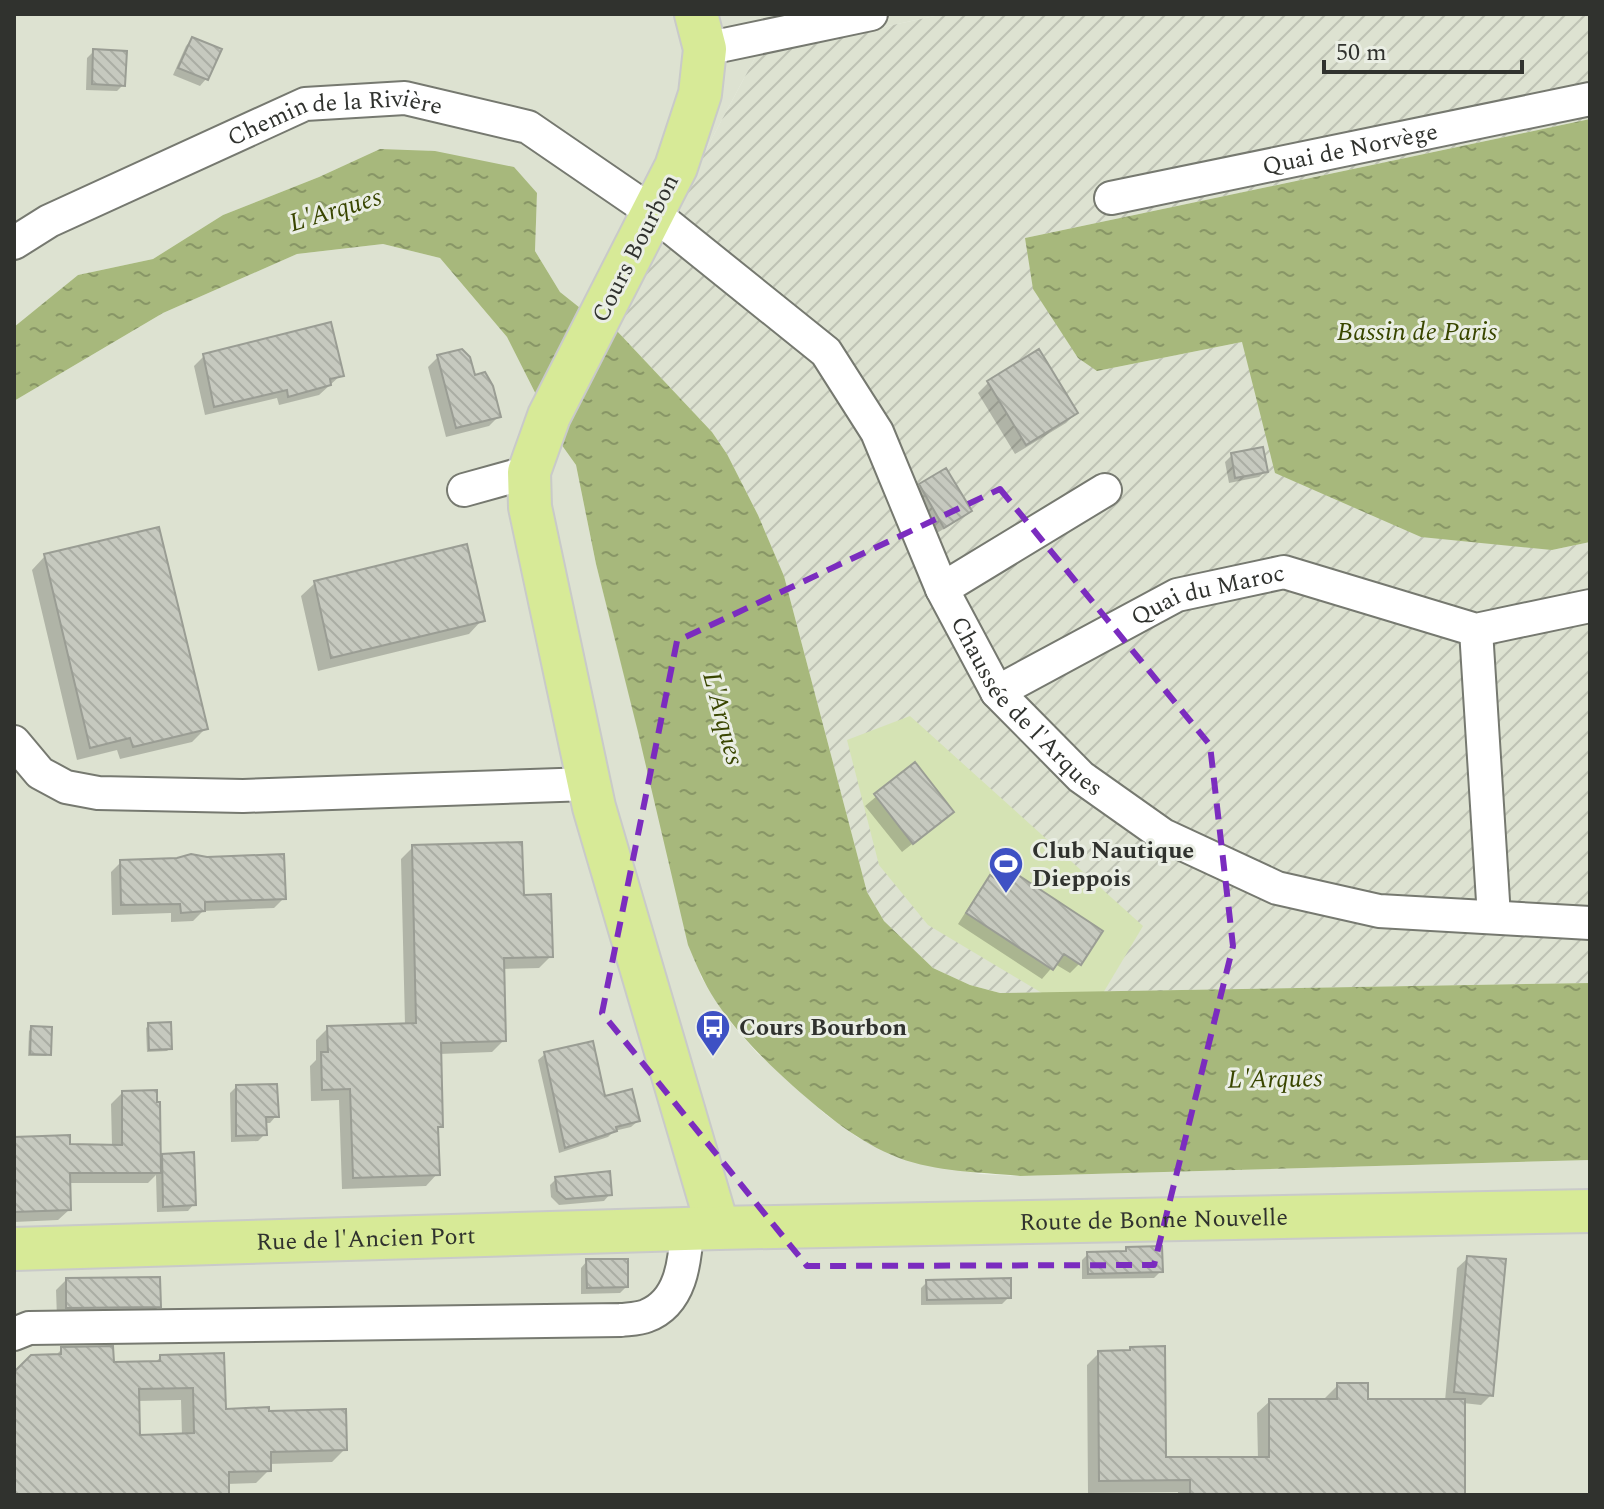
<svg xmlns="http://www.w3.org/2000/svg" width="1604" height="1509" font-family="Spectral,serif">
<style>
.built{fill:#dde2d1}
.industrial{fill:url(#industrial-furrows)}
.garden{fill:#d5e3b4}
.water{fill:url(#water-ripples)}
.shadow{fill:#0003;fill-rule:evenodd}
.building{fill:url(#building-back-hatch);stroke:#9a9d94;stroke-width:2;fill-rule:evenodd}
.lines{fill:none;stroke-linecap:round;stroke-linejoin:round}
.minor-casing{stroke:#767970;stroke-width:36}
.major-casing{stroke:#c9cac9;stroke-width:46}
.minor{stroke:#fff;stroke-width:32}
.major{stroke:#d7ea97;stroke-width:42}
.marked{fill:none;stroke:#7b2cbf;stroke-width:6;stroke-dasharray:16 10;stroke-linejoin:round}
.labels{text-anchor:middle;stroke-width:6;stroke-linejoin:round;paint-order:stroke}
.street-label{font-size:24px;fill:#30322e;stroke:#eaeee4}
.poi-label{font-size:24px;font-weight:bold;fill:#30322e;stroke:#eaeee4;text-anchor:start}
.water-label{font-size:26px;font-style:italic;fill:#394600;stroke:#eaeee4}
</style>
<defs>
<pattern id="industrial-furrows" width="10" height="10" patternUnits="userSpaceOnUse" patternTransform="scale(2)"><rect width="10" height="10" fill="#dde2d1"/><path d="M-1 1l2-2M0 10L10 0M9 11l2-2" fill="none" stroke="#bec2b4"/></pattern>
<pattern id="water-ripples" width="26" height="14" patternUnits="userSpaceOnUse" patternTransform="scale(2)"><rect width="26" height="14" fill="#a7b87c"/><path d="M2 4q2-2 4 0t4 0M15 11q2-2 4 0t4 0" fill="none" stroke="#889666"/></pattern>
<pattern id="building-back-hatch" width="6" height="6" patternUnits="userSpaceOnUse" patternTransform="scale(2)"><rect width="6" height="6" fill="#c6c9bf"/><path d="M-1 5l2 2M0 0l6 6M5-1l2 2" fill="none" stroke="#aaada4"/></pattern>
</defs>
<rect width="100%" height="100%" fill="#eaeee4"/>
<!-- built -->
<path class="built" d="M14,14H944L757,54L609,331L560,292L535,251L537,193L380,149L319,177L223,215L153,259L78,275L14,327Z
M383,244L440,258L507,337L561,444L576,465L596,564L701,977L731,1023L757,1053L825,1114L857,1137L899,1158L918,1163L980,1174L1020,1176L1590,1160V1495H14V401L163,313L297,254Z"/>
<!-- industrial -->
<path class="industrial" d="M944,14H1590V119L1025,238L1097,371L1242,342L1552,550L1590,542V983L1000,993L970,985L933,968L884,921L867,892L784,576L758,515L727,454L712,432L617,331H609L757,54Z"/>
<!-- garden -->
<path class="garden" d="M910,716L1143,926L1087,1020L928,925L879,865L847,740Z"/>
<!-- water -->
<path class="water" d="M1590,119V542L1552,550L1421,537L1275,473L1242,342L1097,371L1078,358L1033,289L1025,238Z
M380,149L435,151L514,167L537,193L535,251L560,292L609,331H617L712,432L727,454L758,515L784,576L867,892L884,921L933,968L970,985L1000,993L1590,983V1160L1020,1176C980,1172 937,1172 899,1158C858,1142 826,1115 793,1086C764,1060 737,1033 715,1000C704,983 696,964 688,945L638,732L596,564L576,465L561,444L507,337L440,258L383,244L297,254L163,313L14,401V327L78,275L153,259L223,215L319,177Z"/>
<!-- shadow -->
<path class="shadow" d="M192,39L206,79L200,86L173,75L186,46Z
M94,51L123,85L117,91L86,90L87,58Z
M204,356L341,375L319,395L279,405L277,398L205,415L194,366Z
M438,357L473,377L499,416L489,426L446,437L428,367Z
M988,383L1076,413L1066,423L1015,454L978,393Z
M1232,455L1266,471L1259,477L1229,483L1225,462Z
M921,486L969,510L963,517L937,533L914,492Z
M45,556L206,728L192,742L120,759L117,750L77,760L32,570Z
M315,583L482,620L469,634L318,671L301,596Z
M914,765L941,821L902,852L865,806Z
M413,847L522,897L551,956L539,968L502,969L504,1040L492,1052L439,1054L441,1126L436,1131L437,1174L426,1186L342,1189L339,1100L311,1101L310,1066L316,1060V1040L328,1028L405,1025L401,859Z
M177,860L284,898L274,908L203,911L193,921L171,922V913L112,915L111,872L121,862Z
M1012,874L1080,963L1070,973L1055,964L1042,979L958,924L981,888L991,878L1001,885Z
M149,1025L170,1048L167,1051L147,1052L146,1028Z
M32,1028L49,1054L46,1056H28L29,1031Z
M545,1054L603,1098L638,1121L631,1127L614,1131L608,1137L559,1153L538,1060Z
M236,1087L276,1116L270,1123H264L265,1134L258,1141L231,1142L230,1093Z
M122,1093L159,1160L163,1156L194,1204L188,1211L157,1212L156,1175L148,1183H68L69,1210L58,1220L14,1222V1139L68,1146H112L111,1104Z
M556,1179L610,1194L604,1201L559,1205L551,1197L550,1185Z
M1127,1249L1161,1271L1154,1278L1082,1279V1260L1088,1254L1123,1253Z
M1468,1258L1491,1395L1481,1405L1463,1403V1495H1178V1492L1088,1493L1087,1365L1099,1353L1127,1352L1131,1349L1164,1459H1258L1257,1413L1270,1401H1325V1398L1338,1385L1366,1401H1445L1457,1268Z
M587,1261L626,1287L620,1293L581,1294V1268Z
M66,1280L159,1306L149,1317L57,1318L56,1290Z
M927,1282L1009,1297L1002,1304L921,1305V1288Z
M62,1349L112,1364L154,1363L161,1357L224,1411L267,1413L345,1449L332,1462L269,1464V1470L256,1483L227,1484V1493L225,1495H14V1375L55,1356ZM181,1400L182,1436L138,1437L137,1401Z"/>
<!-- building -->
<path class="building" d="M192,37L222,49L208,80L178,68Z
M93,49L127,51L125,86L92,84Z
M331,322L344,376L330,379L331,385L288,397L287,390L214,407L203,354Z
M462,349L470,357L475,375L485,372L493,386L501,417L456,428L437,355Z
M1039,349L1078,413L1026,445L987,381Z
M1263,447L1268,472L1235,478L1231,453Z
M946,468L972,511L944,528L919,484Z
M159,527L208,729L133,747L130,738L90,748L44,554Z
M467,544L485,621L331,658L314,581Z
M915,762L954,812L913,844L874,794Z
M522,842L524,895L551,894L553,957L504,958L506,1041L441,1043L443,1127H438L440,1175L353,1178L350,1089L322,1090L321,1052H328L327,1026L416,1023L412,845Z
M191,854L207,857L284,854L286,899L205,902V911L181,913L180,904L121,905L120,860L177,858Z
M1012,871L1103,931L1081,965L1064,954L1053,970L966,913L990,875L1003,884Z
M171,1022L172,1049L149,1050L148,1023Z
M31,1026L52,1027L51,1055L30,1054Z
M593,1041L605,1096L632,1089L640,1121L616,1127L617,1131L565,1148L544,1052Z
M277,1084L279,1117H266L267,1135L236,1136V1085Z
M157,1090V1102H160L161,1173H70L71,1210L14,1212V1137L70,1135V1144L122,1145V1091Z
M194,1152L196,1205L163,1207L162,1154Z
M610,1171L612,1195L566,1199L557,1191L555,1177Z
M1162,1246L1163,1272L1088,1274L1087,1252L1126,1251V1247Z
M1467,1256L1506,1259L1493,1396L1454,1392Z
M586,1259H628V1287L587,1288Z
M160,1277L161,1307L66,1308V1278Z
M1011,1278V1298L927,1300L926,1280Z
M113,1346L114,1362L160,1361V1355L224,1353L226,1409L269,1407V1411L346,1409L347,1450L271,1452V1471L229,1472V1494L14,1495V1372L31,1355L61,1354V1347ZM193,1388L194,1433L140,1435L139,1389Z
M1165,1346L1166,1457H1269V1399H1337V1383H1368V1399H1465V1495H1190V1480L1099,1481L1098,1351L1130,1350V1347Z"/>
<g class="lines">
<defs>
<g id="minor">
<path d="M705,49L871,14"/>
<path id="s1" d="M1111,198L1590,99"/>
<path id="s2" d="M14,243L49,221L305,104L405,98L528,127L652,212L826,352L877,432L942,589L997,692L1081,777L1163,835L1277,888L1379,911L1590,923"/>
<path d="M464,490L529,472"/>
<path d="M942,589L1105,490"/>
<path d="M1476,630L1494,917"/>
<path id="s3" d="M997,692L1177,595L1284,572L1476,630L1590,606"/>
<path d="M14,742L40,773L66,787L98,793L243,796L589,784"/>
<path d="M14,1334L29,1328L621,1320C629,1319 639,1319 646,1316C681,1303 685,1262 687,1230"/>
</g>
<g id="major">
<path d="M696,14L705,49L700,94L676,167L549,416L529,472L530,507L594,807L718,1228"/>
<path id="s4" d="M14,1249L718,1228L1590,1211"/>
</g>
</defs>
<!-- minor casing -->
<use href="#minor" class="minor-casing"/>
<!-- major casing -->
<use href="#major" class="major-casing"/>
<!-- minor -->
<use href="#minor" class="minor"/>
<!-- major -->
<use href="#major" class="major"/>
</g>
<!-- marked area -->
<path class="marked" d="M1000,489L1210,745L1233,946L1154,1265L807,1266L602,1013L677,641Z"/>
<!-- icons -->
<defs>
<symbol id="stadium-pin" viewBox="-11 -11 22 30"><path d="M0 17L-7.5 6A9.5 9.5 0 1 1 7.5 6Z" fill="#3e51c4" stroke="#eaeee4"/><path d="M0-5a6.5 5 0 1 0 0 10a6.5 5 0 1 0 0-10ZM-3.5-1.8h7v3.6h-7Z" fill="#fff"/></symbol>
<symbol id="bus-pin" viewBox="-11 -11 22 30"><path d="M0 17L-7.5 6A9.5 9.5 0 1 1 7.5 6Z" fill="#3e51c4" stroke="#eaeee4"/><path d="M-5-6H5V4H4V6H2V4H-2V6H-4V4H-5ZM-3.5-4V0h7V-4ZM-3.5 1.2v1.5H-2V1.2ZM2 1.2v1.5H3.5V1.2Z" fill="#fff"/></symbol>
</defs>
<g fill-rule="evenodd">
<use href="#stadium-pin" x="986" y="844" width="40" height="54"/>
<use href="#bus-pin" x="693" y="1007" width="40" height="54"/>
</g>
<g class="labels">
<!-- street labels -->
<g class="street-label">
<text dy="8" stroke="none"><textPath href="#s2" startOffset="350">Chemin de la Rivière</textPath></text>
<text dy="8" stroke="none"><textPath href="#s1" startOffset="244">Quai de Norvège</textPath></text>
<text transform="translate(635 248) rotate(-63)" y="8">Cours Bourbon</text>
<text dy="8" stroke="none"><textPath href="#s3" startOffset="234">Quai du Maroc</textPath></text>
<text dy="8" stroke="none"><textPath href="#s2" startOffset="1334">Chaussée de l'Arques</textPath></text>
<text dy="8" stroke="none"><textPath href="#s4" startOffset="1140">Route de Bonne Nouvelle</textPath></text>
<text dy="8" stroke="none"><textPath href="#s4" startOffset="352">Rue de l'Ancien Port</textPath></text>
</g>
<!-- poi labels -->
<g class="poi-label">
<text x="1032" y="858">Club Nautique<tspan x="1032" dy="28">Dieppois</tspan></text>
<text x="739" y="1035">Cours Bourbon</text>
</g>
<!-- water labels -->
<g class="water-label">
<text transform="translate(335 209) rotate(-17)" y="9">L'Arques</text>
<text x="1417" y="340">Bassin de Paris</text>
<text transform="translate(724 718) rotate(75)" y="9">L'Arques</text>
<text transform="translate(1275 1078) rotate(-1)" y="9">L'Arques</text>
</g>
</g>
<!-- border -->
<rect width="1604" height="1509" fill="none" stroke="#30322e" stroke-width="32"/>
<!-- scale -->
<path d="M1324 60v12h198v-12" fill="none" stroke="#30322e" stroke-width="4"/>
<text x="1336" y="60" font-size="24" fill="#30322e" stroke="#eaeee4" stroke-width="6" paint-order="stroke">50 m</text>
</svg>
